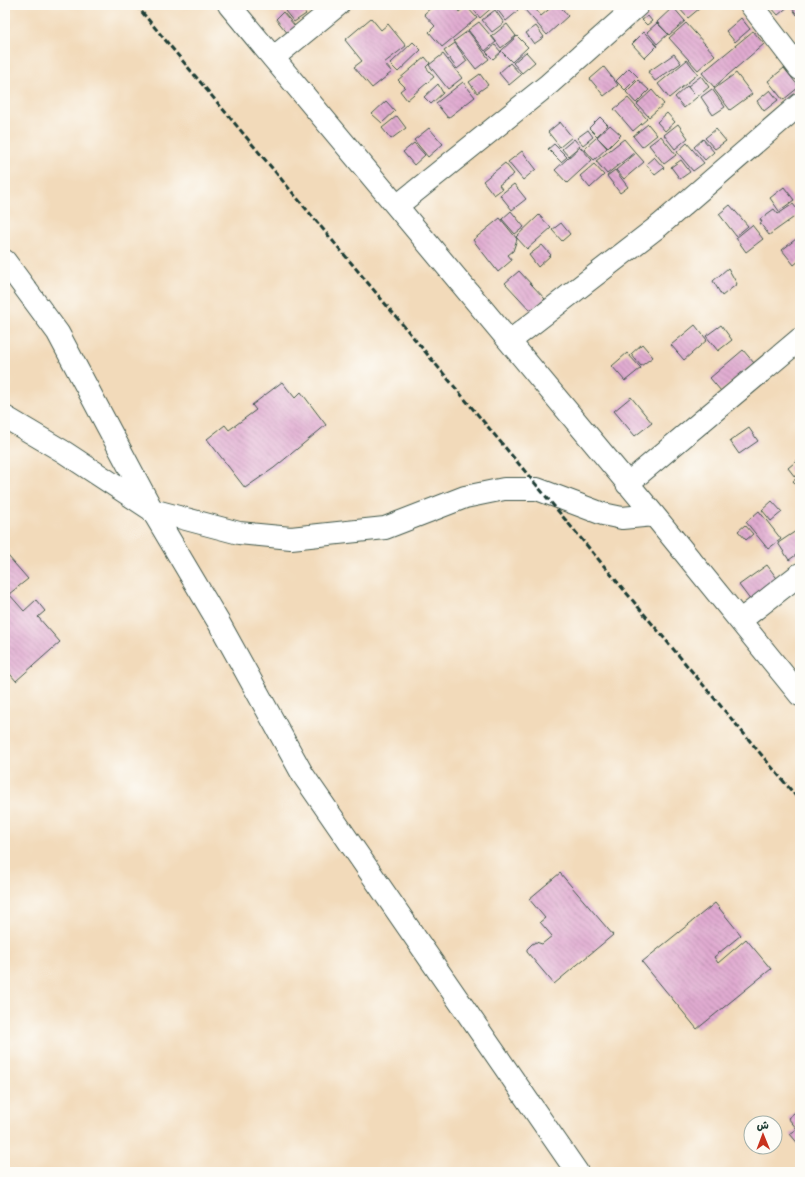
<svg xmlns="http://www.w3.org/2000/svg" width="805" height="1177" font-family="Dekko,'Playpen Sans Arabic',sans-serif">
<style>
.building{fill:url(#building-back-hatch)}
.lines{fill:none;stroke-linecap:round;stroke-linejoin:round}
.minor-casing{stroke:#3f5548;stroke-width:24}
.minor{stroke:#fff;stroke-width:22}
.rail{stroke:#1f3d34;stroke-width:3;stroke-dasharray:6 3;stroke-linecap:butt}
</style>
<defs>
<pattern id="building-back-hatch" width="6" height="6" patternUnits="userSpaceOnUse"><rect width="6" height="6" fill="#e0aad0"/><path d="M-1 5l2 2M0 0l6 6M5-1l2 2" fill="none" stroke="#b58caa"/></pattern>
</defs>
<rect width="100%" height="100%" fill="#fdfcf7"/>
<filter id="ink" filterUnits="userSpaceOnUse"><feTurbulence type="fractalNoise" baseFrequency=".025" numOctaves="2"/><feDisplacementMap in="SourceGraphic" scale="8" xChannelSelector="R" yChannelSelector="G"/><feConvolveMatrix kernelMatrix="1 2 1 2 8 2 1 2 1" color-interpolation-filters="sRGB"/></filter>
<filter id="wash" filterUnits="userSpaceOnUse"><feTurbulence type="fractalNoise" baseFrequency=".012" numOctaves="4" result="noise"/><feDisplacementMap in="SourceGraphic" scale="16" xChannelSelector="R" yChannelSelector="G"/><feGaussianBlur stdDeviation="0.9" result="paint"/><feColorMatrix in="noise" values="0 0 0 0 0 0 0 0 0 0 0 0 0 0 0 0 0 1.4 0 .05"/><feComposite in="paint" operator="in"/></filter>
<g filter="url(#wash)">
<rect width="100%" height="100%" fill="#f2daba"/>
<g id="blocks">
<!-- building -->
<path class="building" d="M293,5H299L306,14L294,22L285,11Z
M303,5H317L308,11Z
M434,5H453L459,12L466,6L477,18L442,47L429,32L435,26L424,14Z
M470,5H495L480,18Z
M500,5H513L518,11L506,21L496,8Z
M532,5L541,16L554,5H559L568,16L547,35L525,10Z
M678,5H697L700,8L688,18L677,6Z
M771,5H788L789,6L778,15L770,6Z
M790,5H800V13L797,15Z
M673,7L685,21L669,35L657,22Z
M495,10L504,23L492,32L482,20Z
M283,12L301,33L293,40L276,19Z
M648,16L652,21L647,25L642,20Z
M371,18L381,30L388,24L406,46L384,63L392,72L372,88L354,67L362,61L345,40Z
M741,18L750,29L735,42L726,31Z
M479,22L496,42L485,51L468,30Z
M657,23L668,34L657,44L647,32Z
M686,23L715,55L698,70L669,38Z
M507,24L516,36L501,48L492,36Z
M536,26L544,37L534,44L526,33Z
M468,31L489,59L476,69L454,41Z
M753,31L764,44L714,87L702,73Z
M644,32L657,46L645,58L632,44Z
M517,36L528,47L512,62L501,51Z
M413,42L421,50L398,72L390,64Z
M455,43L467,61L457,69L444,51Z
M495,45L501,52L493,59L486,52Z
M526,52L535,62L522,73L513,63Z
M443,54L462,78L448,89L429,65Z
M674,54L681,63L655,81L648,72Z
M425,57L430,63L426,67L434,77L407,100L400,91L405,87L398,80Z
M687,60L698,74L669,98L658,84Z
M510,63L521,75L509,85L499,73Z
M604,67L618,85L604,96L590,79Z
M629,68L638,77L625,90L616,81Z
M784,68L799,87L783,100L768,81Z
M736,73L752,94L730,110L714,89Z
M480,74L488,85L477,93L469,82Z
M701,76L709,87L684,108L675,97L687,86L694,94L688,86Z
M638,80L649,90L636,103L626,92Z
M463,82L475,97L448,118L436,103Z
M438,84L443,93L431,104L424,97Z
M712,89L725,107L713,115L701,97Z
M652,90L664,104L649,117L637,104Z
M770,90L778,100L764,111L757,101Z
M628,98L647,119L633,131L614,109Z
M386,101L395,111L382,123L372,114Z
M667,113L675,122L665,131L657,122Z
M397,116L406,128L391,139L382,128Z
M600,117L608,125L597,136L589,128Z
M560,122L572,137L560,147L548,132Z
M648,124L657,135L642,147L633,136Z
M678,124L688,138L675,149L664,135Z
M610,125L621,135L608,148L597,137Z
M429,128L443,144L428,157L414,140Z
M716,129L726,141L715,149L705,138Z
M588,130L593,137L583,145L577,138Z
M661,136L676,155L664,164L649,145Z
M597,137L607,148L594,160L584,149Z
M574,139L580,146L568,156L562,149Z
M624,139L635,152L607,174L596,161Z
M703,139L714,152L705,160L694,147Z
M414,143L425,155L414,165L403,152Z
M687,143L704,163L693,171L677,152Z
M554,144L567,157L561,162L548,149Z
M580,147L592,160L567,183L555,170Z
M522,151L536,169L523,180L508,162Z
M636,153L644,162L624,179L616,170Z
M654,157L664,168L655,175L646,164Z
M681,160L690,172L680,179L671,167Z
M505,163L514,174L499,185L502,189L494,195L483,181Z
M594,164L604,175L590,188L580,176Z
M615,170L628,187L620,193L607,176Z
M514,184L526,199L512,210L500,195Z
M784,187L794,200L779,211L770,198Z
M793,204L800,213L769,235L760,223L762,222L760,219L774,209L778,214Z
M730,205L748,226L736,236L719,214Z
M511,211L524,227L515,234L502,219Z
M539,215L551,228L527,249L516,237Z
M500,218L517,239L513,251L508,255L512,260L498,272L473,240Z
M561,223L570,234L562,241L552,230Z
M752,225L763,239L746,252L736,238Z
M796,239L800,243V260L794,265L782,250Z
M542,245L551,255L538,267L529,255Z
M728,268L737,284L722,296L713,281Z
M519,271L545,299L531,311L505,283Z
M695,325L707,340L684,360L671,345Z
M721,325L732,340L718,351L706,336Z
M642,344L653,357L641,366L631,354Z
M743,350L754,363L721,391L710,378Z
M627,353L641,368L625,381L612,366Z
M282,382L295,398L301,392L326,425L274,468L245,488L207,439L225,425L229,430L256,410L252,405Z
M631,397L652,423L635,436L614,411Z
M749,428L758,441L739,454L730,441Z
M800,458V473L795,477L788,468Z
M800,476V489L793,481Z
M772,501L782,512L771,521L762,510Z
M759,511L781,539L768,549L746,522Z
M745,525L753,534L746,540L738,531Z
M796,531L800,537V552L789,560L778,543Z
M8,556L28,579L9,594L24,611L36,600L45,611L38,617L60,642L16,681L5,668V559Z
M767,565L779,581L751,601L739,585Z
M560,873L613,935L554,984L527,952V949L532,944L536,942L542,944L552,936L540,922L545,918L529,899Z
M715,903L741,935L714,957L718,963L746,939L771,969L697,1029L642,962Z
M800,1108V1146L790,1134L797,1129L788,1118Z"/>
</g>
</g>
<g filter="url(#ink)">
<use href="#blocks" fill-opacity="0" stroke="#3f5548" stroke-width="1"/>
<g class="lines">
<defs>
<path id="minor" d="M229,5L654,515L800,695
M751,5L800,69
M273,58L338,5
M397,206L549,84L638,5
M5,261L58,333L152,510L219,623L303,775L577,1172
M510,341L660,225L800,104
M5,417L64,452L152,510L239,533L291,538L385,528L465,497L504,489H537L603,514L622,518L654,515
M627,484L800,339
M741,620L800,574"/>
</defs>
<!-- minor casing -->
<use href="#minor" class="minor-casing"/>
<!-- minor -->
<use href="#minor" class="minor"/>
<!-- rail -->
<path class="rail" d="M136,5L800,801"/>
</g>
</g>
<!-- margin -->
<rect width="805" height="1177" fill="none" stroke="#fdfcf7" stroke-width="20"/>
<!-- north arrow -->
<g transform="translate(763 1135) rotate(359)"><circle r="19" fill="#fdfcf7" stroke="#a4b0a9"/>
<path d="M0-3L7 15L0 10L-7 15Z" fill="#c8321e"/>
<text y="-6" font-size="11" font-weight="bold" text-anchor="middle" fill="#1f3d34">ش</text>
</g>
</svg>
